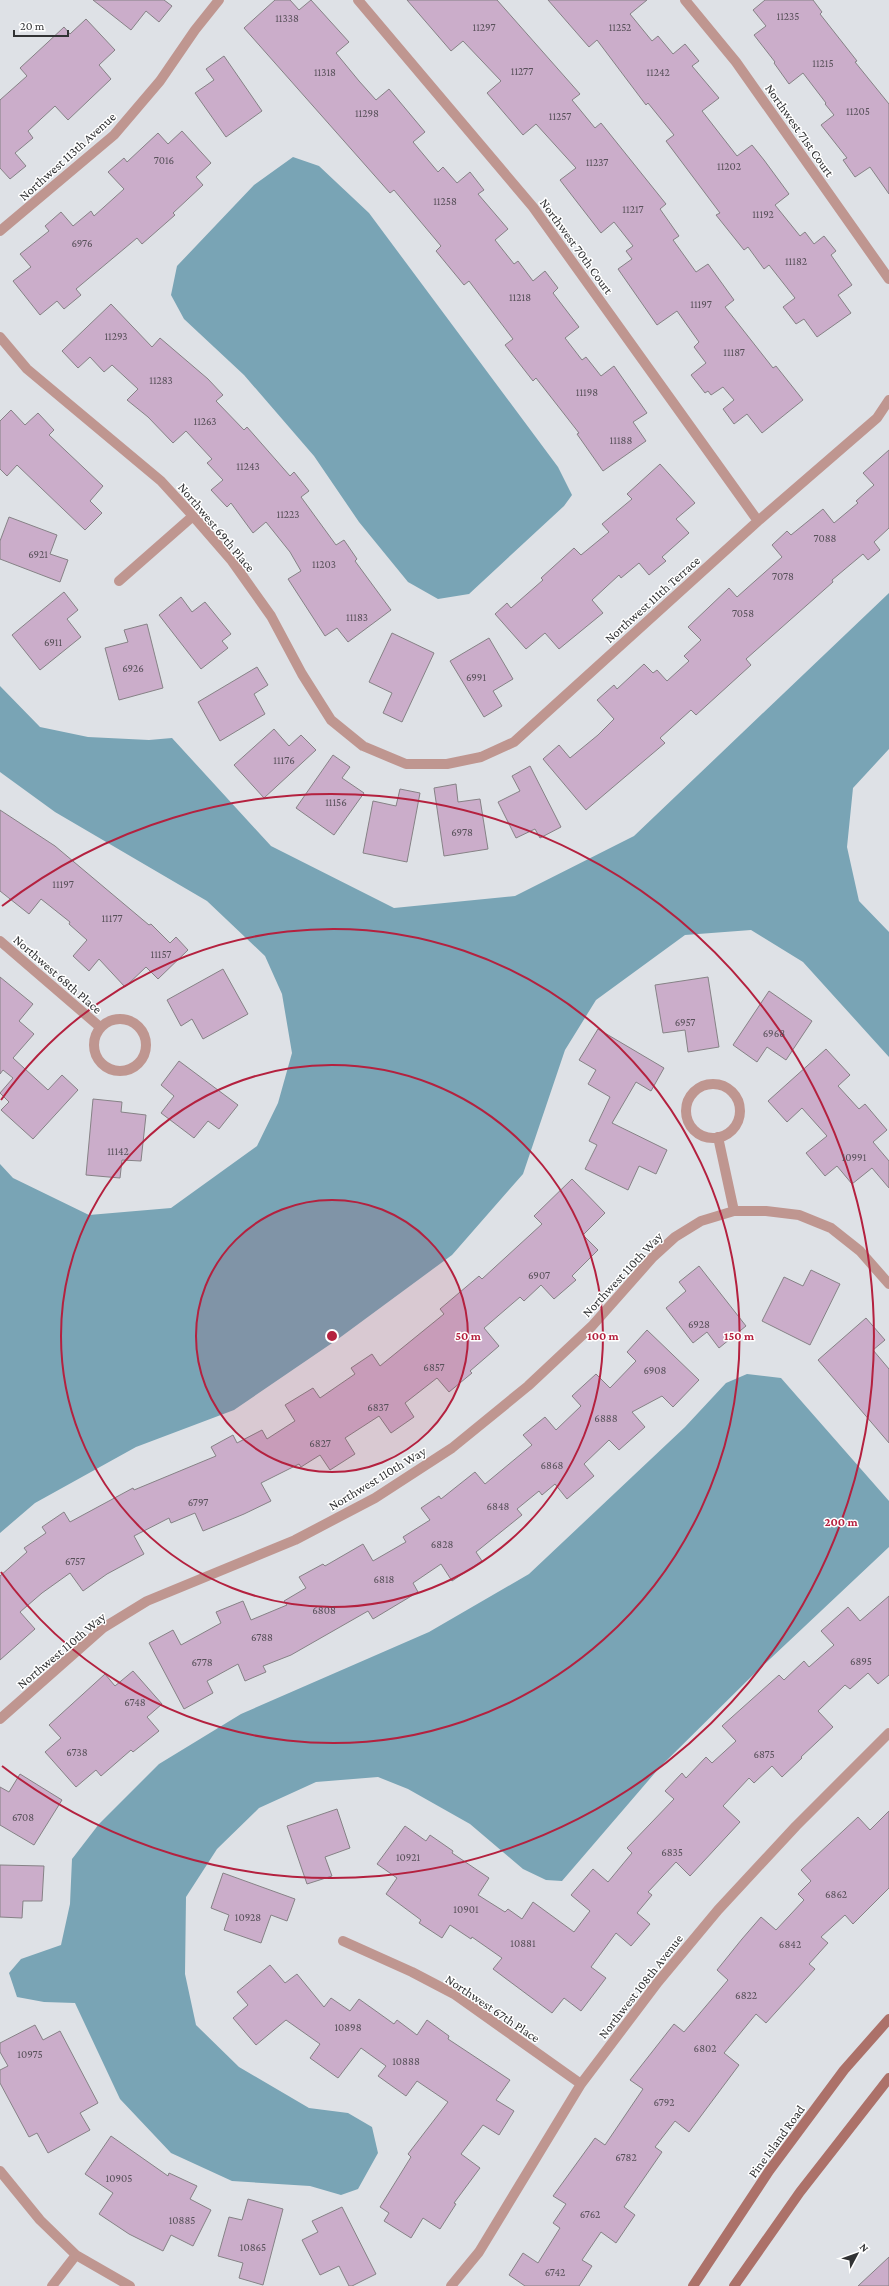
<svg xmlns="http://www.w3.org/2000/svg" width="889" height="2286" font-family="'Crimson Pro',serif">
<style>
.water{fill:#79a4b5}
.building{fill:#cbadca;stroke:#868286}
.lines{fill:none;stroke-linecap:round;stroke-linejoin:round}
.street{stroke:#bf9690;stroke-width:10}
.secondary{stroke:#ac7169;stroke-width:10}
.ring{fill:none;stroke:#b4213f;stroke-width:2}
.labels{text-anchor:middle;stroke-width:3;stroke-linejoin:round;paint-order:stroke}
.number-label{font-size:11px;fill:#58515a}
.street-label{font-size:13px;fill:#313234;stroke:#fff}
.centre{fill:#b4213f;stroke:#fff;stroke-width:2}
.ring-label{font-size:12px;text-anchor:middle;font-weight:bold;fill:#b4213f;stroke:#fff;stroke-width:3;stroke-linejoin:round;paint-order:stroke}
</style>
<rect width="100%" height="100%" fill="#dee1e6"/>
<!-- water -->
<path class="water" d="M293,157L319,166L369,213L558,467L572,495L564,506L469,594L438,599L408,582L359,522L314,456L244,375L184,319L171,295L177,266L254,185Z
M889,593V749L853,788L847,847L859,901L889,932V1057L803,962L751,930L685,935L596,1000L565,1050L523,1174L452,1255L338,1339L234,1410L136,1447L35,1503L0,1533V1164L13,1178L89,1215L171,1208L257,1146L278,1103L292,1053L282,994L265,956L207,901L55,812L0,772V686L40,727L88,737L149,740L172,738L271,846L394,908L515,896L634,836Z
M747,1374L781,1378L889,1501V1547L752,1676L660,1767L562,1881L546,1880L523,1869L470,1824L408,1789L378,1777L316,1782L259,1808L217,1849L186,1897L185,1974L196,2025L239,2067L309,2108L348,2113L372,2127L378,2153L358,2189L341,2195L310,2186L232,2181L171,2153L120,2099L75,2003L44,2002L17,1997L9,1973L21,1959L61,1945L70,1904L72,1859L99,1824L159,1764L241,1714L429,1632L529,1574L685,1427L726,1383Z"/>
<!-- building -->
<path class="building" d="M93,0H164L172,6L159,22L146,11L131,30Z
M275,0H290L299,10L311,0L349,42L336,53L359,81L376,100L389,89L425,132L413,142L438,172L443,167L457,183L470,172L484,190L478,194L508,229L495,240L514,264L518,261L533,281L545,271L558,288L553,293L579,327L565,338L582,360L586,357L601,376L614,366L647,413L633,422L646,441L603,471L577,434L579,433L536,378L533,381L505,345L513,339L469,281L464,285L436,251L441,246L394,190L390,193L244,28Z
M407,0H497L580,94L572,100L595,128L601,123L666,204L660,209L679,236L673,240L696,272L708,264L734,300L725,307L773,368L776,366L803,400L762,433L747,414L734,424L723,409L734,400L723,387L711,395L708,391L705,393L691,375L706,363L694,347L699,342L677,311L657,325L618,269L632,259L626,251L633,246L614,222L601,233L560,180L576,168L536,124L523,135L487,93L501,81L463,41L451,51Z
M548,0H647L630,14L652,41L658,36L673,54L685,44L699,61L692,66L719,98L702,111L737,156L752,145L764,160L789,194L775,205L800,236L805,232L814,244L824,236L836,251L831,255L852,285L838,295L851,313L817,337L804,319L796,324L783,307L795,298L769,265L764,269L748,247L744,250L716,215L720,213L666,141L674,135L648,103L646,105L597,40L589,47Z
M765,0H813L822,12L820,14L857,61L855,62L889,104V194L870,167L855,177L843,160L847,158L821,125L834,115L825,104L826,103L803,73L789,84L774,63L775,62L754,35L766,26L753,10Z
M86,19L115,50L99,65L111,79L68,120L55,106L28,131L33,138L15,153L26,166L10,179L0,168V100L27,76L20,68L47,43L64,27L70,34Z
M224,56L262,111L226,137L195,93L214,80L206,69Z
M182,131L211,163L196,177L203,185L173,213L175,215L142,244L137,238L76,289L81,295L64,309L57,301L40,315L13,281L31,267L20,254L49,231L45,226L61,212L73,226L91,211L94,216L124,189L108,172L124,158L127,162L158,133L168,144Z
M111,304L152,347L160,338L208,379L223,395L216,401L244,430L247,427L290,476L294,472L309,491L301,497L336,545L344,540L357,559L355,561L391,610L348,642L337,628L325,636L288,579L301,571L290,552L266,522L253,533L231,503L227,507L211,490L223,480L207,463L212,459L186,431L173,443L148,417L127,400L138,389L112,365L104,372L90,357L78,368L62,351Z
M11,410L25,425L38,413L54,430L49,435L103,486L90,501L102,513L85,530L17,465L7,476L0,469V421Z
M889,450V528L874,542L880,550L868,560L863,554L832,580L833,582L746,659L751,665L696,715L691,710L660,738L665,743L586,810L543,759L559,745L570,758L598,735L614,719L597,700L614,685L617,689L644,664L653,673L657,670L667,681L689,661L684,656L701,640L688,627L729,588L737,597L782,557L772,545L787,531L791,535L823,509L834,523L858,503L856,501L874,485L863,473Z
M660,464L695,503L676,519L689,533L662,557L666,561L649,575L639,563L621,578L619,575L592,600L603,613L559,649L545,633L526,649L495,614L507,603L511,608L543,580L541,578L574,548L581,555L609,532L602,524L632,499L627,494Z
M9,517L57,535L50,554L68,560L60,582L0,559V541Z
M64,592L78,610L67,619L81,637L40,670L12,635Z
M181,597L192,612L205,602L231,634L222,641L228,648L201,669L159,615Z
M147,624L163,688L119,700L105,648L128,642L124,630Z
M392,633L434,653L402,722L383,713L392,693L369,682Z
M489,638L513,679L493,691L502,706L484,717L450,661Z
M257,667L268,685L254,694L265,714L220,741L198,702Z
M274,729L289,746L301,735L316,750L264,798L234,765Z
M333,755L350,767L342,778L364,793L334,835L296,808Z
M530,766L561,827L540,838L535,829L516,838L498,802L520,791L512,776Z
M456,784L458,802L480,799L488,849L444,856L434,788Z
M400,789L420,793L407,862L363,853L373,801L396,806Z
M0,810L55,846L149,925L151,924L170,943L176,937L188,950L158,979L146,967L125,987L99,959L89,971L73,956L87,940L69,924L70,922L41,899L29,914L0,891Z
M223,969L248,1014L203,1039L192,1019L181,1026L167,1000Z
M0,977L33,1004L19,1021L34,1034L13,1058L48,1090L62,1075L78,1090L33,1139L1,1110L9,1102L0,1093L13,1078L3,1070L0,1074Z
M708,977L719,1047L688,1052L685,1030L663,1033L655,985Z
M769,991L812,1021L786,1060L767,1047L757,1062L733,1045Z
M598,1029L664,1068L651,1091L636,1082L612,1123L667,1150L656,1174L639,1166L628,1190L585,1169L597,1145L589,1141L610,1097L588,1084L596,1070L579,1060Z
M826,1049L850,1075L838,1086L859,1109L865,1104L887,1130L873,1142L889,1161V1188L872,1168L852,1184L837,1166L825,1176L806,1153L827,1136L802,1108L787,1122L768,1101Z
M179,1061L238,1105L219,1129L208,1121L194,1138L161,1113L174,1096L161,1085Z
M93,1099L122,1102L121,1112L146,1115L141,1161L122,1160L120,1178L86,1175Z
M572,1179L605,1213L583,1235L598,1250L572,1276L576,1280L554,1299L541,1285L524,1301L520,1297L484,1328L499,1346L470,1371L472,1373L449,1392L437,1378L405,1403L414,1417L391,1433L379,1416L345,1438L355,1454L330,1470L320,1455L301,1467L299,1464L261,1483L271,1501L244,1514L203,1531L195,1513L171,1523L169,1518L134,1536L144,1554L107,1574L83,1591L70,1573L42,1593L20,1612L35,1629L0,1660V1576L27,1552L24,1548L46,1533L42,1527L64,1512L70,1522L133,1488L134,1490L216,1456L211,1447L233,1435L237,1443L262,1430L267,1439L295,1421L285,1405L313,1388L320,1398L355,1374L351,1368L372,1354L380,1366L444,1314L440,1309L479,1276L482,1279L542,1224L534,1216Z
M699,1266L746,1326L719,1348L707,1332L693,1343L666,1308L686,1291L679,1282Z
M811,1270L840,1284L810,1345L762,1321L784,1277L803,1286Z
M866,1318L885,1340L873,1350L889,1369V1443L818,1360Z
M647,1330L699,1380L673,1407L662,1396L632,1412L645,1427L619,1450L609,1440L584,1464L594,1476L567,1499L555,1484L542,1495L539,1491L517,1509L522,1515L476,1552L482,1561L452,1581L441,1564L413,1583L418,1592L373,1619L368,1611L291,1655L263,1666L266,1672L245,1681L238,1664L207,1681L213,1693L184,1709L149,1643L173,1630L181,1645L221,1623L216,1612L243,1601L251,1620L287,1605L284,1601L306,1588L299,1577L323,1564L325,1566L363,1544L373,1561L406,1542L403,1537L430,1520L421,1508L439,1496L441,1499L475,1472L485,1484L532,1445L523,1435L545,1417L556,1430L581,1406L572,1396L596,1374L610,1388L636,1361L627,1352Z
M889,1596V1675L878,1684L868,1673L850,1689L845,1685L818,1711L833,1727L801,1757L802,1758L782,1777L772,1766L754,1783L749,1778L723,1806L740,1822L690,1876L676,1862L648,1892L652,1895L637,1913L650,1924L631,1946L616,1933L591,1967L606,1978L581,2011L564,1998L552,2013L493,1969L502,1958L472,1937L471,1939L450,1925L442,1938L419,1923L421,1920L386,1894L397,1878L377,1864L405,1826L426,1841L430,1835L453,1851L452,1853L489,1878L478,1895L505,1912L508,1909L522,1919L533,1902L574,1932L590,1911L571,1895L593,1869L608,1882L632,1853L627,1848L674,1799L665,1791L682,1773L686,1778L706,1757L712,1763L736,1741L722,1726L779,1675L784,1680L804,1661L809,1667L834,1645L821,1631L848,1607L860,1621Z
M133,1671L162,1704L147,1717L159,1731L133,1752L131,1750L101,1776L96,1770L76,1787L45,1752L61,1738L49,1725L105,1674L115,1686Z
M20,1774L62,1800L34,1845L0,1825V1787L9,1792Z
M337,1809L350,1848L325,1857L332,1876L307,1884L287,1826Z
M889,1811V1888L853,1924L845,1915L821,1937L828,1943L809,1964L815,1969L766,2023L756,2014L724,2053L739,2065L689,2132L675,2121L655,2147L662,2152L624,2207L635,2215L616,2243L601,2232L582,2260L592,2266L579,2286H525L509,2275L523,2253L538,2263L560,2228L553,2223L566,2204L553,2196L595,2138L605,2145L643,2089L630,2080L674,2024L684,2032L728,1980L717,1970L742,1939L761,1917L776,1930L804,1900L798,1894L811,1881L801,1870L858,1817L870,1830Z
M0,1865L44,1866L42,1901H23L22,1918L0,1917Z
M223,1873L295,1899L287,1921L271,1915L261,1943L224,1930L229,1915L211,1908Z
M270,1965L285,1983L297,1974L324,2007L331,1998L350,2011L359,1999L394,2024L397,2020L417,2035L427,2020L449,2036L448,2039L510,2080L496,2100L514,2111L499,2135L483,2125L461,2154L480,2168L454,2203L456,2204L440,2229L423,2218L411,2238L384,2221L389,2213L380,2207L411,2157L408,2154L448,2102L417,2081L406,2096L378,2076L386,2066L361,2048L338,2078L310,2058L320,2044L286,2020L256,2045L233,2018L248,2005L237,1992Z
M35,2025L43,2040L60,2031L98,2103L80,2113L90,2130L48,2153L37,2133L29,2137L0,2083V2070L8,2066L0,2052V2043Z
M111,2136L168,2176L169,2173L197,2186L190,2199L211,2210L193,2246L171,2235L163,2251L129,2234L99,2214L113,2193L85,2174Z
M248,2199L283,2209L263,2285L239,2278L243,2263L218,2256L229,2217L242,2220Z
M342,2207L376,2274L352,2286H349L339,2266L320,2275L302,2240L318,2232L312,2221Z
M889,2257V2286H858Z"/>
<g class="lines">
<!-- street -->
<path class="street" d="M358,0L533,207L758,521
M685,0L736,62L889,279
M0,231L114,135L160,81L195,30L219,0
M0,337L27,369L161,481L193,516L232,561L271,616L302,674L331,720L363,746L406,764H447L481,757L514,742L758,521L877,418L889,400
M119,581L193,516
M0,941L100,1027
M94 1045a26 26 0 1 1 52 0a26 26 0 1 1-52 0Z
M686 1111a27 27 0 1 1 54 0a27 27 0 1 1-54 0Z
M718,1137L734,1211
M0,1719L103,1628L147,1601L295,1540L375,1498L452,1448L528,1386L592,1326L653,1257L675,1237L701,1221L734,1211H766L799,1215L831,1228L860,1251L889,1284
M343,1941L412,1972L454,1994L581,2084
M0,2171L40,2220L76,2255L130,2286
M52,2286L76,2255
M451,2286L479,2252L581,2084L658,1982L718,1910L796,1826L889,1733"/>
<!-- secondary -->
<path class="secondary" d="M693,2286L769,2171L844,2070L889,2019
M734,2286L800,2192L889,2078"/>
</g>
<!-- distance rings -->
<circle cx="332" cy="1336" r="136" fill="#b4213f" fill-opacity=".12"/>
<g class="ring">
<circle cx="332" cy="1336" r="136"/>
<circle cx="332" cy="1336" r="271"/>
<path d="M1 1100A407 407 0 1 1 1 1572"/>
<path d="M2 906A542 542 0 1 1 2 1766"/>
</g>
<g class="labels">
<!-- number labels -->
<g class="number-label">
<text x="788" y="20">11235</text>
<text x="287" y="22">11338</text>
<text x="484" y="31">11297</text>
<text x="620" y="31">11252</text>
<text x="823" y="67">11215</text>
<text x="522" y="75">11277</text>
<text x="325" y="76">11318</text>
<text x="658" y="76">11242</text>
<text x="858" y="115">11205</text>
<text x="367" y="117">11298</text>
<text x="560" y="120">11257</text>
<text x="164" y="164">7016</text>
<text x="597" y="166">11237</text>
<text x="729" y="170">11202</text>
<text x="445" y="205">11258</text>
<text x="633" y="213">11217</text>
<text x="763" y="218">11192</text>
<text x="82" y="247">6976</text>
<text x="796" y="265">11182</text>
<text x="520" y="301">11218</text>
<text x="701" y="308">11197</text>
<text x="116" y="340">11293</text>
<text x="734" y="356">11187</text>
<text x="161" y="384">11283</text>
<text x="587" y="396">11198</text>
<text x="205" y="425">11263</text>
<text x="621" y="444">11188</text>
<text x="248" y="470">11243</text>
<text x="288" y="518">11223</text>
<text x="825" y="542">7088</text>
<text x="38" y="558">6921</text>
<text x="324" y="568">11203</text>
<text x="783" y="580">7078</text>
<text x="743" y="617">7058</text>
<text x="357" y="621">11183</text>
<text x="53" y="646">6911</text>
<text x="133" y="672">6926</text>
<text x="476" y="681">6991</text>
<text x="284" y="764">11176</text>
<text x="336" y="806">11156</text>
<text x="462" y="836">6978</text>
<text x="63" y="888">11197</text>
<text x="112" y="922">11177</text>
<text x="161" y="958">11157</text>
<text x="685" y="1026">6957</text>
<text x="774" y="1037">6968</text>
<text x="118" y="1155">11142</text>
<text x="854" y="1161">10991</text>
<text x="539" y="1279">6907</text>
<text x="699" y="1328">6928</text>
<text x="434" y="1371">6857</text>
<text x="655" y="1374">6908</text>
<text x="378" y="1411">6837</text>
<text x="606" y="1422">6888</text>
<text x="320" y="1447">6827</text>
<text x="552" y="1469">6868</text>
<text x="198" y="1506">6797</text>
<text x="498" y="1510">6848</text>
<text x="442" y="1548">6828</text>
<text x="75" y="1565">6757</text>
<text x="384" y="1583">6818</text>
<text x="324" y="1614">6808</text>
<text x="262" y="1641">6788</text>
<text x="861" y="1665">6895</text>
<text x="202" y="1666">6778</text>
<text x="135" y="1706">6748</text>
<text x="77" y="1756">6738</text>
<text x="764" y="1758">6875</text>
<text x="23" y="1821">6708</text>
<text x="672" y="1856">6835</text>
<text x="408" y="1861">10921</text>
<text x="836" y="1898">6862</text>
<text x="466" y="1913">10901</text>
<text x="248" y="1921">10928</text>
<text x="523" y="1947">10881</text>
<text x="790" y="1948">6842</text>
<text x="746" y="1999">6822</text>
<text x="348" y="2031">10898</text>
<text x="705" y="2052">6802</text>
<text x="30" y="2058">10975</text>
<text x="406" y="2065">10888</text>
<text x="664" y="2106">6792</text>
<text x="626" y="2161">6782</text>
<text x="119" y="2182">10905</text>
<text x="590" y="2218">6762</text>
<text x="182" y="2224">10885</text>
<text x="253" y="2251">10865</text>
<text x="555" y="2276">6742</text>
</g>
<!-- street labels -->
<g class="street-label">
<text transform="translate(800 130) rotate(55)" y="5">Northwest 71st Court</text>
<text transform="translate(67 156) rotate(-42)" y="5">Northwest 113th Avenue</text>
<text transform="translate(577 246) rotate(54)" y="5">Northwest 70th Court</text>
<text transform="translate(217 527) rotate(50)" y="5">Northwest 69th Place</text>
<text transform="translate(652 599) rotate(-42)" y="5">Northwest 111th Terrace</text>
<text transform="translate(58 974) rotate(41)" y="5">Northwest 68th Place</text>
<text transform="translate(622 1274) rotate(-47)" y="5">Northwest 110th Way</text>
<text transform="translate(377 1478) rotate(-31)" y="5">Northwest 110th Way</text>
<text transform="translate(61 1650) rotate(-40)" y="5">Northwest 110th Way</text>
<text transform="translate(640 1986) rotate(-52)" y="5">Northwest 108th Avenue</text>
<text transform="translate(493 2008) rotate(34)" y="5">Northwest 67th Place</text>
<text transform="translate(776 2141) rotate(-54)" y="5">Pine Island Road</text>
</g>
</g>
<circle cx="332" cy="1336" r="6" class="centre"/>
<g class="ring-label">
<text x="468" y="1340">50 m</text>
<text x="603" y="1340">100 m</text>
<text x="739" y="1340">150 m</text>
<text x="841" y="1526">200 m</text>
</g>
<!-- north arrow -->
<g transform="translate(857 2254) rotate(49)" stroke="#ffffff" stroke-width="3" paint-order="stroke">
<path d="M0-3L7 15L0 10L-7 15Z" fill="#313234"/>
<text y="-6" font-size="11" font-weight="bold" text-anchor="middle" fill="#313234">N</text>
</g>
<!-- scale -->
<path d="M14 30v6h54v-6" fill="none" stroke="#313234" stroke-width="2"/>
<text x="20" y="30" font-size="12" fill="#313234" stroke="#ffffff" stroke-width="3" paint-order="stroke">20 m</text>
</svg>
